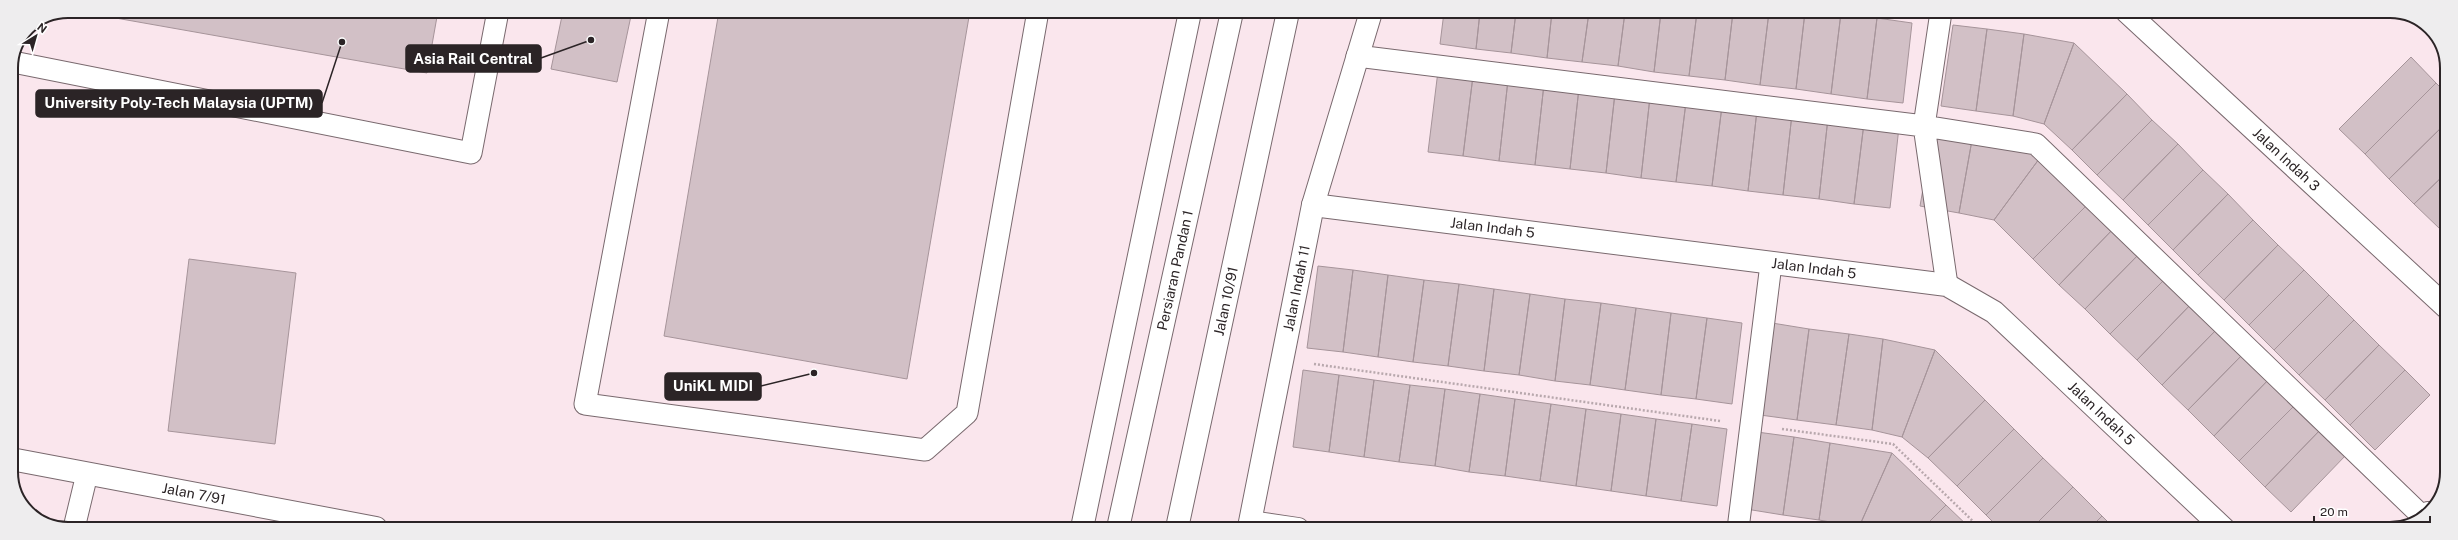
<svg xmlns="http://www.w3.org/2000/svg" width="2458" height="540" font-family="'Public Sans',sans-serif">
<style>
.building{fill:#d2c0c6;stroke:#a6949a}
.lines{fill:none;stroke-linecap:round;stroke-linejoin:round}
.lane-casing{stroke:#79696e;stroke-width:23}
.street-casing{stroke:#79696e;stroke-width:24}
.secondary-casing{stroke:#79696e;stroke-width:24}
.path{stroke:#b8a8ad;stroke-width:2.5;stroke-dasharray:2 2;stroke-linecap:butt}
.lane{stroke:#fff;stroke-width:21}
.street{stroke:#fff;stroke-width:22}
.secondary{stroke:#fff;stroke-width:22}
.labels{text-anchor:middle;stroke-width:4;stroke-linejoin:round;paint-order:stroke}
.street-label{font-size:14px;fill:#2b2426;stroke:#fff}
.rim{fill:none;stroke:#2b2426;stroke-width:2}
.leader{fill:none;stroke:#2b2426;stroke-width:1.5}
.callout-dot{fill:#2b2426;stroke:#fff;stroke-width:1.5}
.callout{fill:#2b2426;stroke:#2b2426;stroke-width:1.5}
.callout-label{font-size:15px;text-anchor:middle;font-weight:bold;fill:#fff}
</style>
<rect width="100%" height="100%" fill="#fae6ed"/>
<!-- building -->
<path class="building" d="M76,11H438L427,73Z
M563,11H632L617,82L551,69Z
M719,11H970L907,379L664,336Z
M1444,12H1480L1476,49L1440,44Z
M1480,12H1516L1511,53L1476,49Z
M1516,12H1552L1547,58L1511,53Z
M1552,12H1589L1582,62L1547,58Z
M1589,12H1625L1618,66L1582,62Z
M1625,12H1661L1654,72L1618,66Z
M1661,12H1697L1689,76L1654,72Z
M1697,12H1733L1725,80L1689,76Z
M1733,12H1769L1760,85L1725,80Z
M1769,12H1805L1796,89L1760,85Z
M1805,12L1841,13L1831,94L1796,89Z
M1841,13L1877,18L1867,99L1831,94Z
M1877,18L1912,23L1903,103L1867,99Z
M1953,25L1987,29L1976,111L1941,106Z
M1987,29L2024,34L2013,116L1976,111Z
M2024,34L2074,43L2044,124L2013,116Z
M2074,43L2127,94L2072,150L2044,124Z
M2411,57L2436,83L2365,154L2339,129Z
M1438,71L1473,76L1463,156L1428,152Z
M1473,76L1508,80L1499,161L1463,156Z
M1508,80L1544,84L1535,165L1499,161Z
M2436,83L2447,94V122L2389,179L2365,154Z
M1544,84L1579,88L1570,169L1535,165Z
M1579,88L1615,93L1606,173L1570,169Z
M1615,93L1650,97L1641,178L1606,173Z
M2127,94L2152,120L2097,175L2072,150Z
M1650,97L1686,102L1676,182L1641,178Z
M1686,102L1722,106L1712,186L1676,182Z
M1722,106L1757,110L1748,191L1712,186Z
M1757,110L1792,114L1783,195L1748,191Z
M1792,114L1828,118L1819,199L1783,195Z
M1828,118L1864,123L1854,204L1819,199Z
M2152,120L2178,144L2123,200L2097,175Z
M2447,122V172L2414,204L2389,179Z
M1864,123L1899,127L1890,208L1854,204Z
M1933,132L1972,140L1959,213L1920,206Z
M1972,140L2042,155L1994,220L1959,213Z
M2178,144L2203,170L2148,225L2123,200Z
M2042,155L2090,202L2033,259L1994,220Z
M2203,170L2228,194L2173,250L2148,225Z
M2447,172V223L2440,229L2414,204Z
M2228,194L2253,220L2198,275L2173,250Z
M2090,202L2115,227L2059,285L2033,259Z
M2253,220L2278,245L2224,300L2198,275Z
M2447,223L2446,236L2440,229Z
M2115,227L2141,252L2085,309L2059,285Z
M2278,245L2304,270L2249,325L2224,300Z
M2141,252L2167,277L2110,334L2085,309Z
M189,259L296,273L275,444L168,431Z
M1318,266L1353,270L1343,352L1307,348Z
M1353,270L1388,275L1378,357L1343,352Z
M2304,270L2329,295L2274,350L2249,325Z
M1388,275L1424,280L1413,362L1378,357Z
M2167,277L2193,302L2137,360L2110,334Z
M1424,280L1459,284L1448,366L1413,362Z
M1459,284L1494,289L1484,371L1448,366Z
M1494,289L1530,294L1519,375L1484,371Z
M1530,294L1565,299L1555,381L1519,375Z
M2329,295L2354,320L2299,375L2274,350Z
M1565,299L1601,303L1590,385L1555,381Z
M2193,302L2218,328L2162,385L2137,360Z
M1601,303L1636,308L1625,390L1590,385Z
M1636,308L1671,313L1661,395L1625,390Z
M1671,313L1707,318L1696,399L1661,395Z
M1707,318L1742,323L1732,404L1696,399Z
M2354,320L2379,345L2325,400L2299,375Z
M1772,323L1809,329L1797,420L1760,415Z
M2218,328L2244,353L2188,410L2162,385Z
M1809,329L1849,334L1836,425L1797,420Z
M1849,334L1883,339L1872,430L1836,425Z
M1883,339L1935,350L1902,437L1872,430Z
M2379,345L2405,370L2350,425L2325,400Z
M1935,350L1985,400L1928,458L1902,437Z
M2244,353L2270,378L2214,436L2188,410Z
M1303,370L1339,375L1329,452L1293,447Z
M2405,370L2430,395L2375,450L2350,425Z
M1339,375L1374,380L1364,457L1329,452Z
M2270,378L2296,404L2239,461L2214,436Z
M1374,380L1410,385L1399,462L1364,457Z
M1410,385L1445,389L1435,466L1399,462Z
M1445,389L1480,394L1469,472L1435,466Z
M1480,394L1515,399L1505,476L1469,472Z
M1515,399L1551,404L1540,481L1505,476Z
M1985,400L2014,429L1957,486L1928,458Z
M1551,404L1586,409L1576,486L1540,481Z
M2296,404L2321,429L2265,487L2239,461Z
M1586,409L1621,414L1611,491L1576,486Z
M1621,414L1656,419L1646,496L1611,491Z
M1656,419L1692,424L1681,501L1646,496Z
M1692,424L1727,429L1717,506L1681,501Z
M2014,429L2043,458L1986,515L1957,486Z
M2321,429L2347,454L2291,512L2265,487Z
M1757,432L1794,437L1783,515L1746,509Z
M1794,437L1830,443L1819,520L1783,515Z
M1830,443L1892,453L1859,527L1819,520Z
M1892,453L1946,505L1922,529H1861L1859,527Z
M2043,458L2073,487L2031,529H2000L1986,515Z
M2073,487L2102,516L2089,529H2031Z
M1946,505L1971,529H1922Z
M2102,516L2115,529H2089Z"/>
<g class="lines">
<defs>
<path id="lane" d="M659,11L585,404L925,450L967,413L1038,11
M1941,12L1924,126L1947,285
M1357,56L1924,126L2036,144L2423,517
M13,62L471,153L498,11
M74,528L87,474
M1738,529L1771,264"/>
<g id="street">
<path id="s1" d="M2127,12L2446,307"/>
<path id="s2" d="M1313,205L1947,285L1994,312L2224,529"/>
<path id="s3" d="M11,459L376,528"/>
<path d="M2426,515L2428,513"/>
<path id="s4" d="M1298,529L1250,522L1313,205L1371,12"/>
</g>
<g id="secondary">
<path d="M1082,528L1190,12"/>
<path id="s5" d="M1118,528L1232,12"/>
<path id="s6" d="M1177,528L1288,12"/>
</g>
</defs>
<!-- lane casing -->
<use href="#lane" class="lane-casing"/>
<!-- street casing -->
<use href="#street" class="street-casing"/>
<!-- secondary casing -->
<use href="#secondary" class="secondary-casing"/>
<!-- path -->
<path class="path" d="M1314,364L1720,421
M1782,429L1893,444L1981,529"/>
<!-- lane -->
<use href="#lane" class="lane"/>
<!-- street -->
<use href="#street" class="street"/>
<!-- secondary -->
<use href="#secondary" class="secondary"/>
</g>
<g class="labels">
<!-- street labels -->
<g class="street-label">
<text dy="5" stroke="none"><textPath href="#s1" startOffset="217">Jalan Indah 3</textPath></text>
<text dy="5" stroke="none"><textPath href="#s2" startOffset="181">Jalan Indah 5</textPath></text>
<text dy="5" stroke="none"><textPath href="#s2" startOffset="505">Jalan Indah 5</textPath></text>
<text dy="5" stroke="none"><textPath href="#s5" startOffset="264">Persiaran Pandan 1</textPath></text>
<text dy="5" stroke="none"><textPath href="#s4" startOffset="287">Jalan Indah 11</textPath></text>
<text dy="5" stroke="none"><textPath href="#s6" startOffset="232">Jalan 10/91</textPath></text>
<text dy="5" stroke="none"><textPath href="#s2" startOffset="841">Jalan Indah 5</textPath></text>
<text dy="5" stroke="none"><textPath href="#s3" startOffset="186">Jalan 7/91</textPath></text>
</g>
</g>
<!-- crop -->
<path d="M0 0H2458V540H0ZM68 18H2390A50 50 0 0 1 2440 68V472A50 50 0 0 1 2390 522H68A50 50 0 0 1 18 472V68A50 50 0 0 1 68 18Z" fill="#eeedee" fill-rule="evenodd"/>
<path class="rim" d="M68 18H2390A50 50 0 0 1 2440 68V472A50 50 0 0 1 2390 522H68A50 50 0 0 1 18 472V68A50 50 0 0 1 68 18Z"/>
<!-- callouts -->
<path class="leader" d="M591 40L541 58M342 42L322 103M814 373L761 386"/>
<g class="callout-dot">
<circle cx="591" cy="40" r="4"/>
<circle cx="342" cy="42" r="4"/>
<circle cx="814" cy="373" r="4"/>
</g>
<g class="callout">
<rect x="406" y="45" width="135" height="27" rx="4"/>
<rect x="36" y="90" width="286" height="27" rx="4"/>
<rect x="665" y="373" width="96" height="27" rx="4"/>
</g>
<g class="callout-label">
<text x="473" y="64">Asia Rail Central</text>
<text x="179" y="108">University Poly-Tech Malaysia (UPTM)</text>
<text x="713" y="391">UniKL MIDI</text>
</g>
<!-- north arrow -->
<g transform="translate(36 36) rotate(37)" stroke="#ffffff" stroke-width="3" paint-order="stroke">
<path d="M0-3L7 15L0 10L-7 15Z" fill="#2b2426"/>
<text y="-6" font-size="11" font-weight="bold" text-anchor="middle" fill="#2b2426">N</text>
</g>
<!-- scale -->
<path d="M2314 516v6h116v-6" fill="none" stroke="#2b2426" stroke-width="2"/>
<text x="2320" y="516" font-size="12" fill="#2b2426" stroke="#ffffff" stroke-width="3" paint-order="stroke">20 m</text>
</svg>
